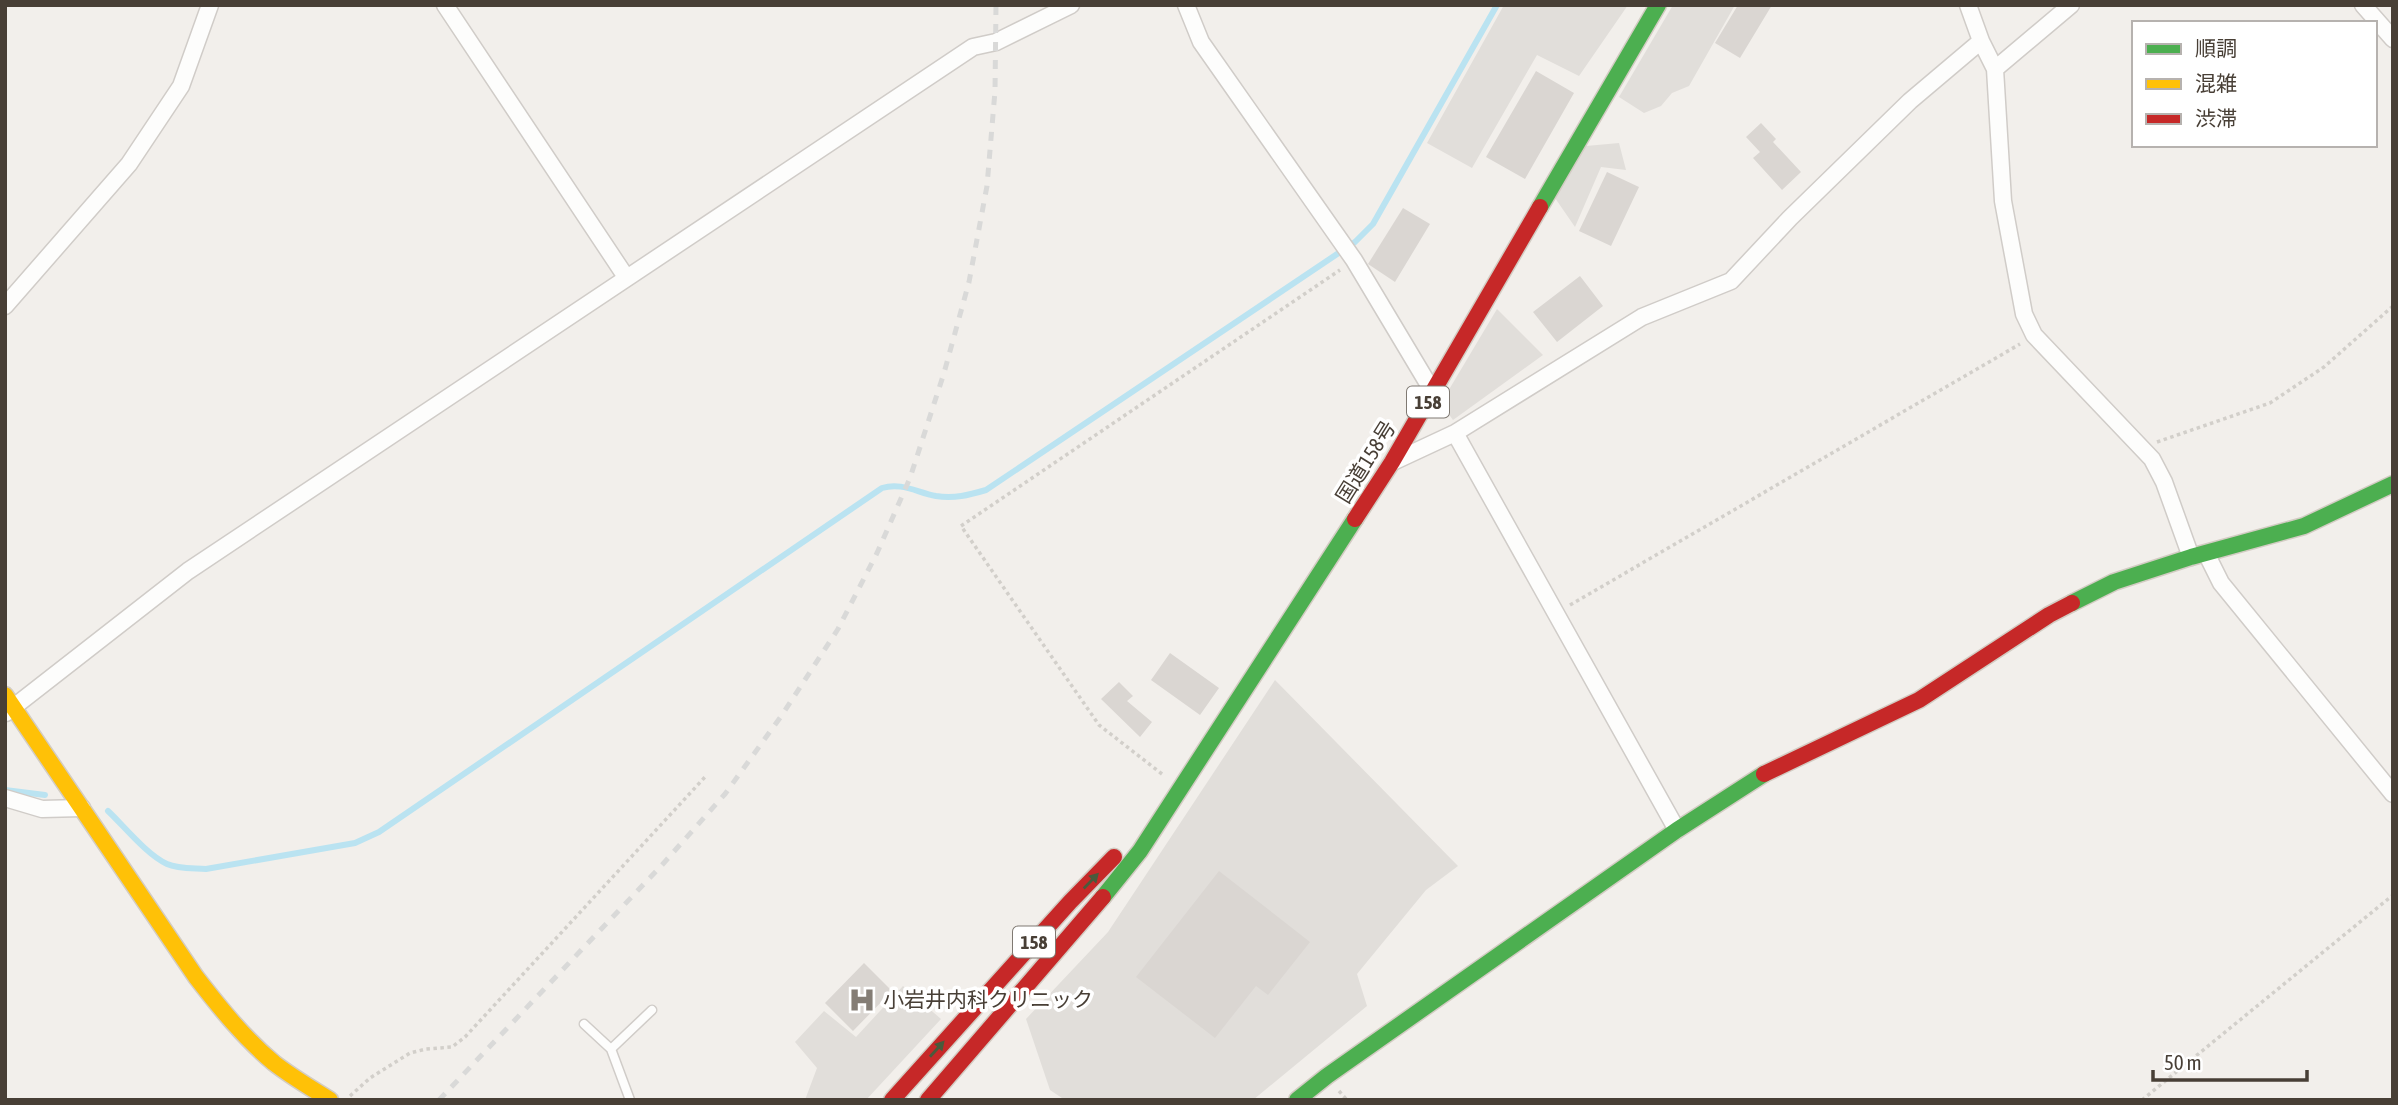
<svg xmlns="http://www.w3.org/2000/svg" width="2398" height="1105" font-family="'Asap Condensed','Noto Sans JP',sans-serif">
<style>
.parking{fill:#e1deda}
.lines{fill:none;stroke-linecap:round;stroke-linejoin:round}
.stream{stroke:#bae3f1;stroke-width:6}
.building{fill:#dad6d2}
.lane-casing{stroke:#d0ccc8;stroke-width:11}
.street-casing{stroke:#d0ccc8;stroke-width:19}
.fast-casing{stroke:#d3ccc3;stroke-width:19}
.slow-casing{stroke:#d3ccc3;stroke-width:19}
.jam-casing{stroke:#d3ccc3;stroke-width:19}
.path{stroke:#d2cfca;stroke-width:3.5;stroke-dasharray:3.5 3.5;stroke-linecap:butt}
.lane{stroke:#fdfdfc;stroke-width:8}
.street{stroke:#fdfdfc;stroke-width:16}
.fast{stroke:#4caf50;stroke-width:16}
.slow{stroke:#ffc107;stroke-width:16}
.jam{stroke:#c62828;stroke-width:16}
.rail{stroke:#d9d9d8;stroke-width:5;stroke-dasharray:9 9;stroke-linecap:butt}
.oneway{fill:#495b3c}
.labels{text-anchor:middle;stroke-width:7;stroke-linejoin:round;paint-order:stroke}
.shield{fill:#fff;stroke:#7f7972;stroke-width:2}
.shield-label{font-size:19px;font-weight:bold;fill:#483f36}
.street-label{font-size:21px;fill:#483f36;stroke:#fff}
.poi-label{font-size:21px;fill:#483f36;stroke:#fff;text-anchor:start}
</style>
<rect width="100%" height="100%" fill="#f2efeb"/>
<!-- parking -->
<path class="parking" d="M1504,5H1628L1579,76L1537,55L1472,168L1427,143Z
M1673,5H1735L1689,86L1672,93L1661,106L1644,113L1619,97Z
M1619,143L1626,170L1601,167L1575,227L1555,198L1586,146Z
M1497,309L1543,355L1453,420L1441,403Z
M1275,680L1458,866L1426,890L1357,974L1367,1006L1253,1100H1065L1050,1090L1026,1019L1108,932Z
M903,986L941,1019L866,1100H805L817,1068L795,1042L824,1011L856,1037Z"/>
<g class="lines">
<!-- stream -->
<path class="stream" d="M5,790L45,795
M108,811C124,826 147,855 167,864C178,869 193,868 206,869L355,843L379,832L882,488C901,482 916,492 936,496C954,499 969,495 986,490L1355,242L1373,224L1497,5"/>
</g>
<!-- building -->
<path class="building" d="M1738,5H1772L1740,58L1715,43Z
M1536,71L1574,93L1525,179L1486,157Z
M1761,123L1776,139L1773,142L1801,172L1782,190L1753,158L1760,152L1746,137Z
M1607,172L1639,187L1611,246L1579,231Z
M1403,208L1430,224L1395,282L1368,264Z
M1580,276L1603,306L1557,342L1533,312Z
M1170,653L1219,688L1200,715L1151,680Z
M1119,682L1133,696L1127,701L1152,722L1140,737L1101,699Z
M1219,871L1310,942L1268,995L1256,986L1215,1038L1136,977Z
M864,963L892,991L853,1031L825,1003Z"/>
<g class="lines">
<defs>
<path id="lane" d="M584,1024L611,1049L630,1100
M611,1049L652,1010"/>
<path id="street" d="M445,5L626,277
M1186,5L1201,42L1354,260L1433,392
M1968,5L1981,41L1995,69L2003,201L2024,314L2034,335L2152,459L2164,482L2191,557
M2363,5L2393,39
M1995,69L2071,5
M5,306L129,164L181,86L210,5
M1455,433L1677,830
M1395,461L1455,433L1642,317L1731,281L1790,218L1910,101L1981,41
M2207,555L2221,583L2393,794
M6,713L188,571L973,47L996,42L1071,5
M5,798L42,809L82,808"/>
<path id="fast" d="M1540,207L1658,5
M2072,603L2114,582L2191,557L2304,526L2393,484
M1103,897L1140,851L1355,519
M1297,1100L1327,1076L1677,830L1764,774"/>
<path id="slow" d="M5,695L196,977C220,1008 244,1038 274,1063C292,1077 311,1088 330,1100"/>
<path id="jam" d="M1355,519L1392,462L1540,207
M1764,774L1919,700L2049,615L2072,603
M892,1100L1070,902L1114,857
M928,1100L1103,897"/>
</defs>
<!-- lane casing -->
<use href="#lane" class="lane-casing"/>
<!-- street casing -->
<use href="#street" class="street-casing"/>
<!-- fast casing -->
<use href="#fast" class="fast-casing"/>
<!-- slow casing -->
<use href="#slow" class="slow-casing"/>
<!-- jam casing -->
<use href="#jam" class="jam-casing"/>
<!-- path -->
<path class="path" d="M2157,442L2270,403L2324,367L2393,306
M1570,605L2020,344
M1162,774L1099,725L961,526L1340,270
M1339,1091L1347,1100
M350,1096L370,1078L410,1053L426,1049L452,1047L465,1037L705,777
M2142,1100L2393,895"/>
<!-- lane -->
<use href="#lane" class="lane"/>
<!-- street -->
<use href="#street" class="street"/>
<!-- fast -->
<use href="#fast" class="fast"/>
<!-- slow -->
<use href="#slow" class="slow"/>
<!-- jam -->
<use href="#jam" class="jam"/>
<!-- rail -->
<path class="rail" d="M439,1100L662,865L725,794L782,715L838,629L877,553L910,478L944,373L969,282L987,186L995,91L996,5"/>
</g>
<!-- one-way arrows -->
<defs><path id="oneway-solid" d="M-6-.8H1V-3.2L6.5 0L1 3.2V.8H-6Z" transform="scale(1.75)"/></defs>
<g class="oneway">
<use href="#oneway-solid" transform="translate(1091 881) rotate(-46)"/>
<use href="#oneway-solid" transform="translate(937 1049) rotate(-48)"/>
</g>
<!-- icons -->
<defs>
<symbol id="hospital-bare" viewBox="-9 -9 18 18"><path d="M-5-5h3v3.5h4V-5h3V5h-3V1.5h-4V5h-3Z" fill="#847d75" stroke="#fff" stroke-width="2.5" paint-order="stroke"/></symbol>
</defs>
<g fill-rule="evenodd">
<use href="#hospital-bare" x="843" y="981" width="38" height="38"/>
</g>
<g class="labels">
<!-- shield labels -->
<g class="shield">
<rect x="1407" y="386.5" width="42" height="31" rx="5"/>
<rect x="1013" y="926.5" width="42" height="31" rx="5"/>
</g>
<g class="shield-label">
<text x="1428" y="409">158</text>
<text x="1034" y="949">158</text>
</g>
<!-- street labels -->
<g class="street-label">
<text transform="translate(1366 462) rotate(-58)" y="7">国道158号</text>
</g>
<!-- poi labels -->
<g class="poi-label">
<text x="883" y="1007">小岩井内科クリニック</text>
</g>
</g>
<!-- border -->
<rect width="2398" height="1105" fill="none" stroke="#483f36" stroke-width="14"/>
<!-- legend -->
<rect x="2132" y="21" width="245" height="126" fill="#ffffff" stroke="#b6b2af" stroke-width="2"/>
<rect x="2146" y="44" width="35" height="10" fill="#4caf50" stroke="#b6b2af" stroke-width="2"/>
<text x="2195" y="56" font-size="21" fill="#483f36">順調</text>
<rect x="2146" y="79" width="35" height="10" fill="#ffc107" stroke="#b6b2af" stroke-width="2"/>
<text x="2195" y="91" font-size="21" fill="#483f36">混雑</text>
<rect x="2146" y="114" width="35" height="10" fill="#c62828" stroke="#b6b2af" stroke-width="2"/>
<text x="2195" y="126" font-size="21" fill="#483f36">渋滞</text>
<!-- scale -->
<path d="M2153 1070v10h154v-10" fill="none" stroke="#483f36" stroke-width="3.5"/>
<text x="2164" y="1070" font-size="21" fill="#483f36" stroke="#ffffff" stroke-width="5" paint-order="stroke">50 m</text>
</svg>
